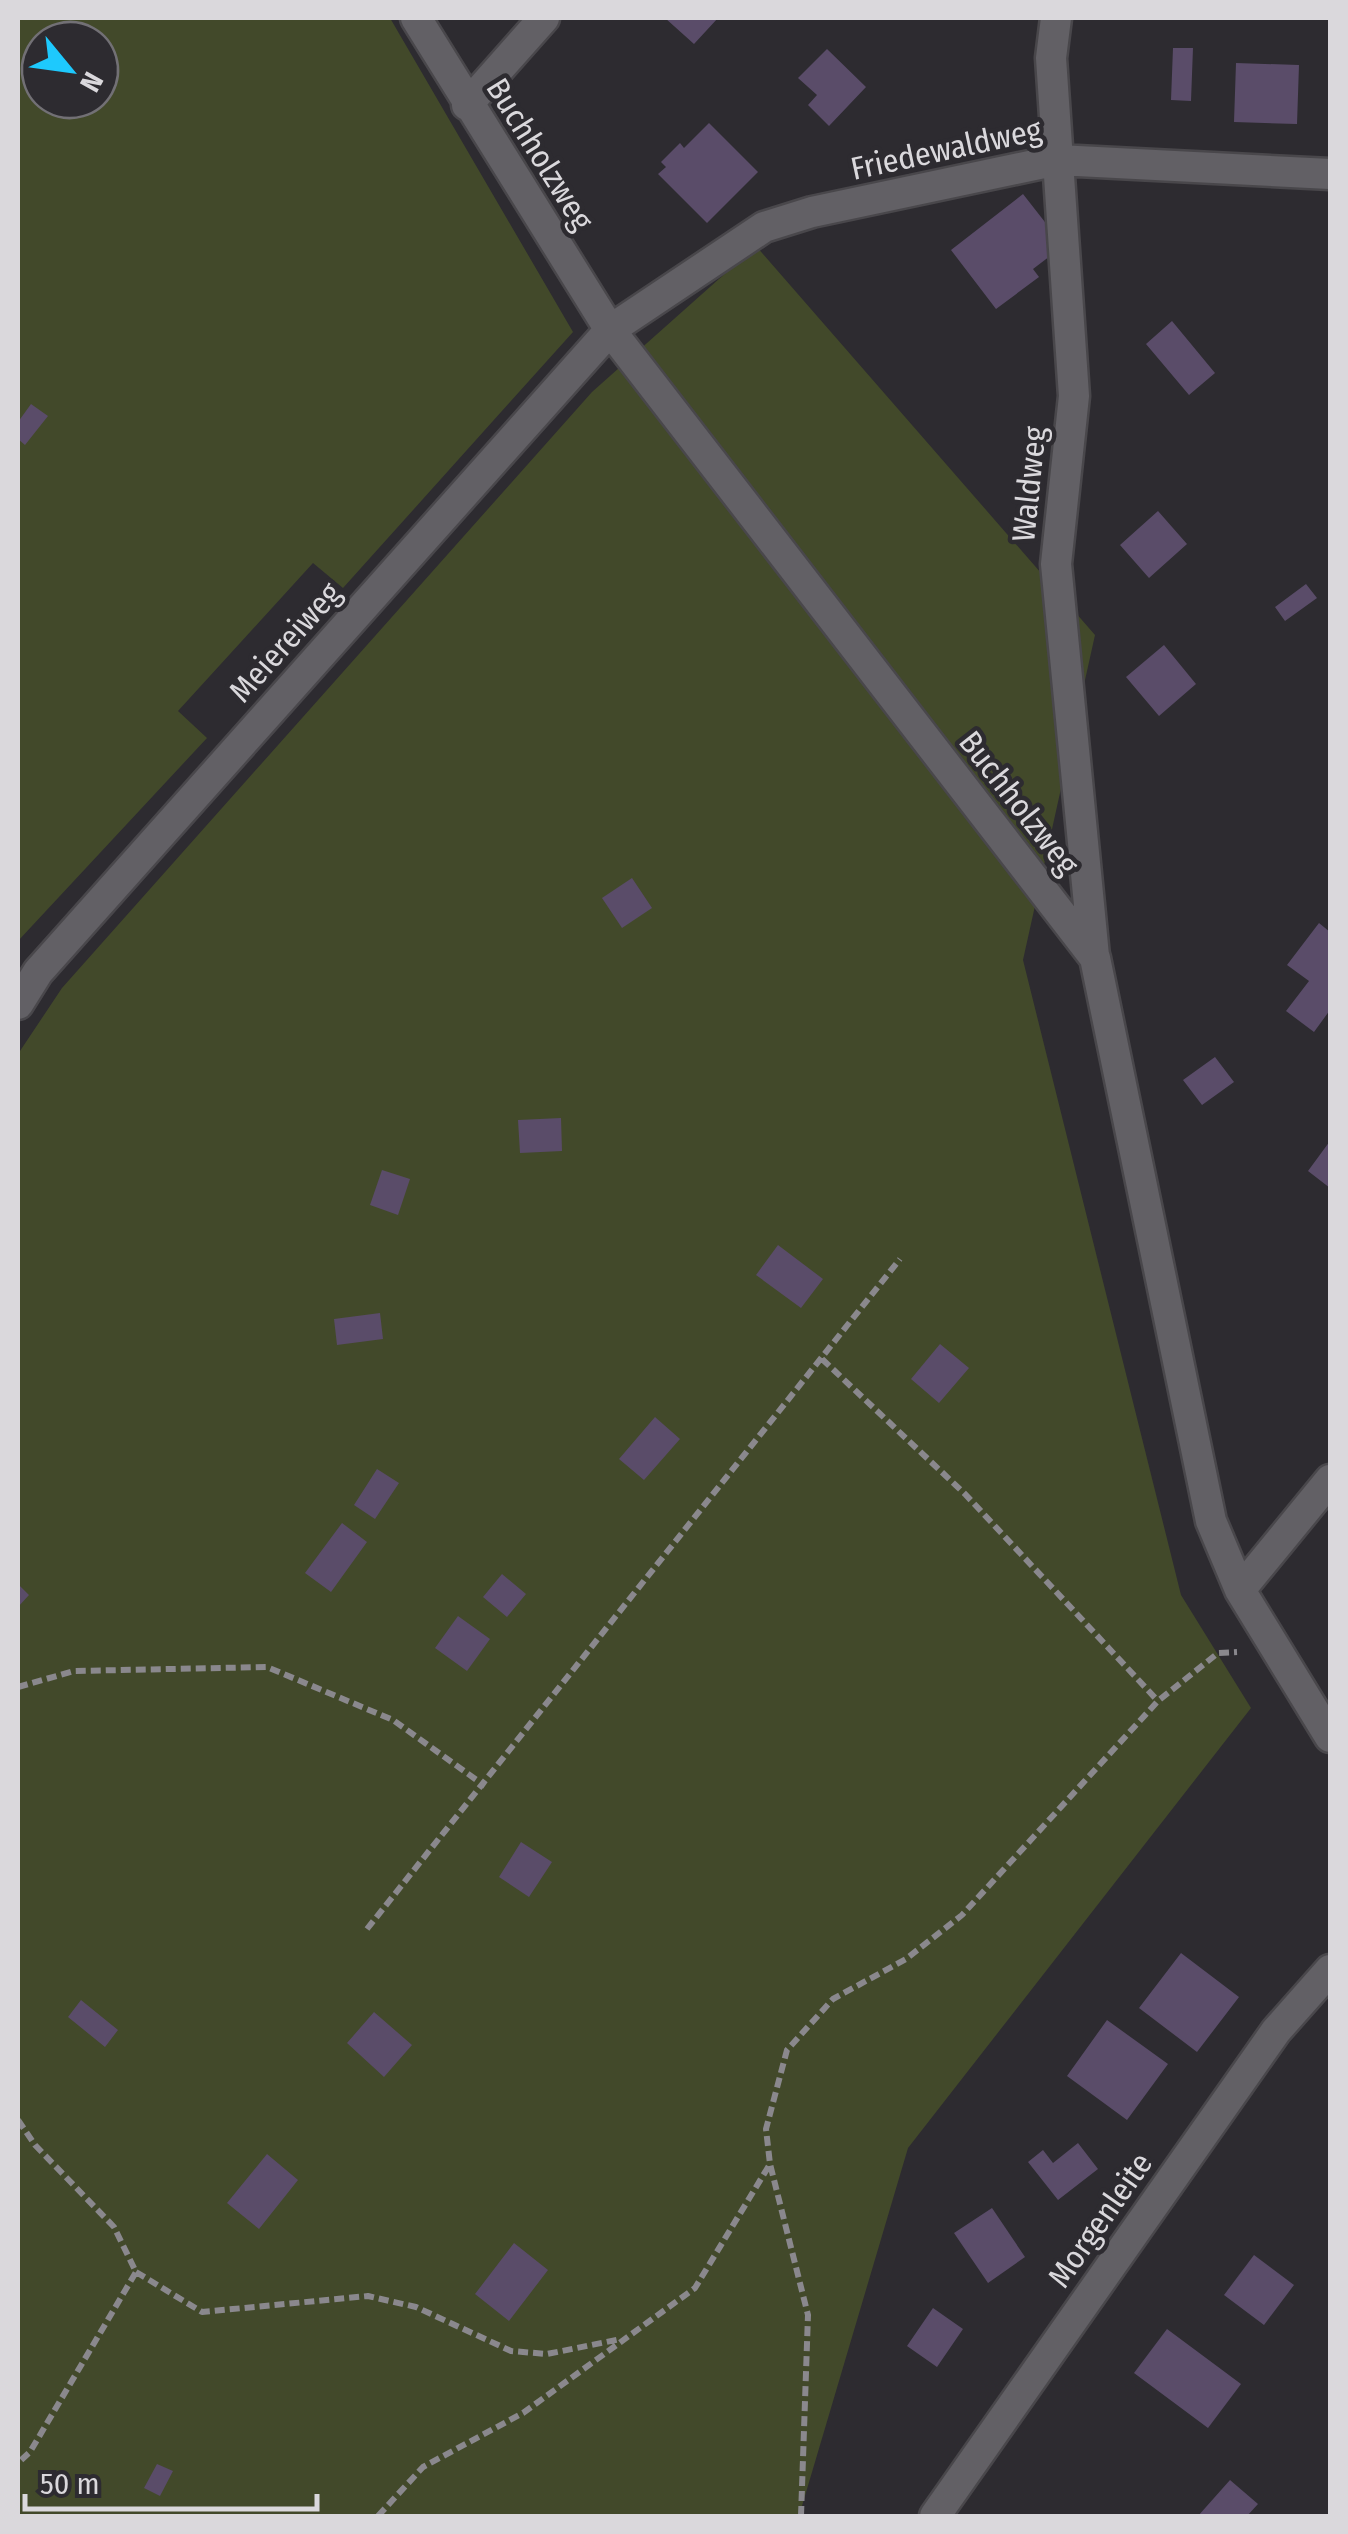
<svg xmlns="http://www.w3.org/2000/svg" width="1348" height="2534" font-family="'Fira Sans Condensed',sans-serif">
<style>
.green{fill:#42492a;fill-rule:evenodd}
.building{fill:#5a4c69}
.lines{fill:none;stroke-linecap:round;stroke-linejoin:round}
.minor-casing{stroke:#49474b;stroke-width:35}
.path{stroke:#8a888d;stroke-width:6;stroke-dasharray:10 5;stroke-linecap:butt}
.minor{stroke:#626065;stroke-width:30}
.labels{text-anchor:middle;stroke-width:9;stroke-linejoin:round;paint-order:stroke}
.street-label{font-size:32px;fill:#dad8dc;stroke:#2d2b30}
</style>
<rect width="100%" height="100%" fill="#2d2b30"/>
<!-- green -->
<path class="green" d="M18,18H390L573,332L343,588L313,563L178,711L207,738L18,941ZM40,40H100V100H40Z
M756,246L1095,635L1023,960L1181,1595L1251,1708L908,2148L799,2516H18V1054L62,988L592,392Z"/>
<!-- building -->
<path class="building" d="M665,18H718L694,44Z
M1173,48H1193L1191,101L1171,100Z
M827,49L866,87L829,126L808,105L817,95L798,78Z
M1236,63L1299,65L1297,124L1234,122Z
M709,123L758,172L707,223L658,174L666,167L661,162L680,143L684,148Z
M1023,194L1059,240L1054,253L1033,269L1039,277L996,309L951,250Z
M1172,321L1215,373L1189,395L1146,344Z
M31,404L48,416L25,445L18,439V422Z
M1158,511L1187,544L1149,578L1120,545Z
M1306,584L1317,598L1285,621L1275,607Z
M1164,645L1196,684L1159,716L1126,677Z
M632,878L652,908L622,928L602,898Z
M1319,923L1330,932V1010L1314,1032L1286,1011L1309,981L1287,965Z
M1215,1057L1234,1082L1202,1105L1183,1080Z
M561,1118L562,1151L520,1153L518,1120Z
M1330,1141V1188L1308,1171Z
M382,1170L410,1179L398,1215L370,1205Z
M778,1245L823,1279L801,1308L756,1275Z
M380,1313L383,1339L337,1345L334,1319Z
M940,1344L969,1368L939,1403L911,1379Z
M655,1417L680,1439L644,1480L619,1459Z
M377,1469L399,1483L375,1519L354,1505Z
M342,1523L367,1542L331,1592L305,1573Z
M502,1574L526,1594L507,1617L483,1597Z
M18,1584L29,1595L18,1607Z
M458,1616L490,1639L467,1671L435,1648Z
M521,1842L552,1862L529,1897L499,1877Z
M1181,1953L1239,1997L1197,2052L1139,2008Z
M81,2000L118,2030L105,2047L68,2017Z
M374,2012L412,2045L384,2077L347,2043Z
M1107,2020L1168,2064L1127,2120L1067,2076Z
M1078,2143L1098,2169L1058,2200L1028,2162L1043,2150L1053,2163Z
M267,2154L298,2180L259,2229L227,2203Z
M992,2208L1025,2257L988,2283L954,2233Z
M514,2243L548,2270L509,2321L475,2294Z
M1254,2255L1294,2285L1264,2325L1224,2295Z
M933,2308L963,2329L937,2367L907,2346Z
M1167,2329L1241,2384L1208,2428L1134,2373Z
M157,2464L173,2471L160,2496L144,2488Z
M1230,2480L1258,2504L1247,2516H1198Z"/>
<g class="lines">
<defs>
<path id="minor" d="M416,18L610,330L1095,958L1211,1521L1240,1590L1330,1737
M1056,18L1051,58L1074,396L1056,564L1094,956
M467,105L544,18
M18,1004L38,972L610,330L764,227L812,212L1058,160L1330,174
M1240,1590L1330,1480
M935,2516L1276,2031L1330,1970"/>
</defs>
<!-- minor casing -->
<use href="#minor" class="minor-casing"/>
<!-- path -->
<path class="path" d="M822,1359L965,1494L1158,1701
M18,1687L74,1671L267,1667L393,1720L485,1786
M367,1929L900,1259
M18,2120L35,2145L114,2227L136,2272L30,2452L18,2463
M136,2272L202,2312L368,2296L416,2307L511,2351L547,2354L621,2339
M378,2516L423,2467L523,2413L695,2288L770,2164
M801,2516L808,2315L770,2164L766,2129L787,2050L833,1999L906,1959L962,1915L1158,1701L1218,1653L1237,1652"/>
<!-- minor -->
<use href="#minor" class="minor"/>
</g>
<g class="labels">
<!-- street labels -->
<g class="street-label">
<text transform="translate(946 149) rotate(-12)" y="11">Friedewaldweg</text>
<text transform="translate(540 154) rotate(58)" y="11">Buchholzweg</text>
<text transform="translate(1029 484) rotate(-84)" y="11">Waldweg</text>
<text transform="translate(285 642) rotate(-48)" y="11">Meiereiweg</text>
<text transform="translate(1019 803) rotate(52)" y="11">Buchholzweg</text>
<text transform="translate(1100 2220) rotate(-55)" y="11">Morgenleite</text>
</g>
</g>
<!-- border -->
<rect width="1348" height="2534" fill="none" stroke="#dad8dc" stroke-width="40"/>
<!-- north arrow -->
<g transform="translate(70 70) rotate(119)"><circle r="48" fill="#2d2b30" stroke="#727075" stroke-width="2.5"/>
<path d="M0-8L18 38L0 25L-18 38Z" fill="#1ec9fd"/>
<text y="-15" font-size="28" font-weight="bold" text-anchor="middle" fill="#dad8dc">N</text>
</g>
<!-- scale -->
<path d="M25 2494v15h292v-15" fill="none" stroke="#dad8dc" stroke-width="5"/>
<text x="40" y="2494" font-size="30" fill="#dad8dc" stroke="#2d2b30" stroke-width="8" paint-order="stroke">50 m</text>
</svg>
